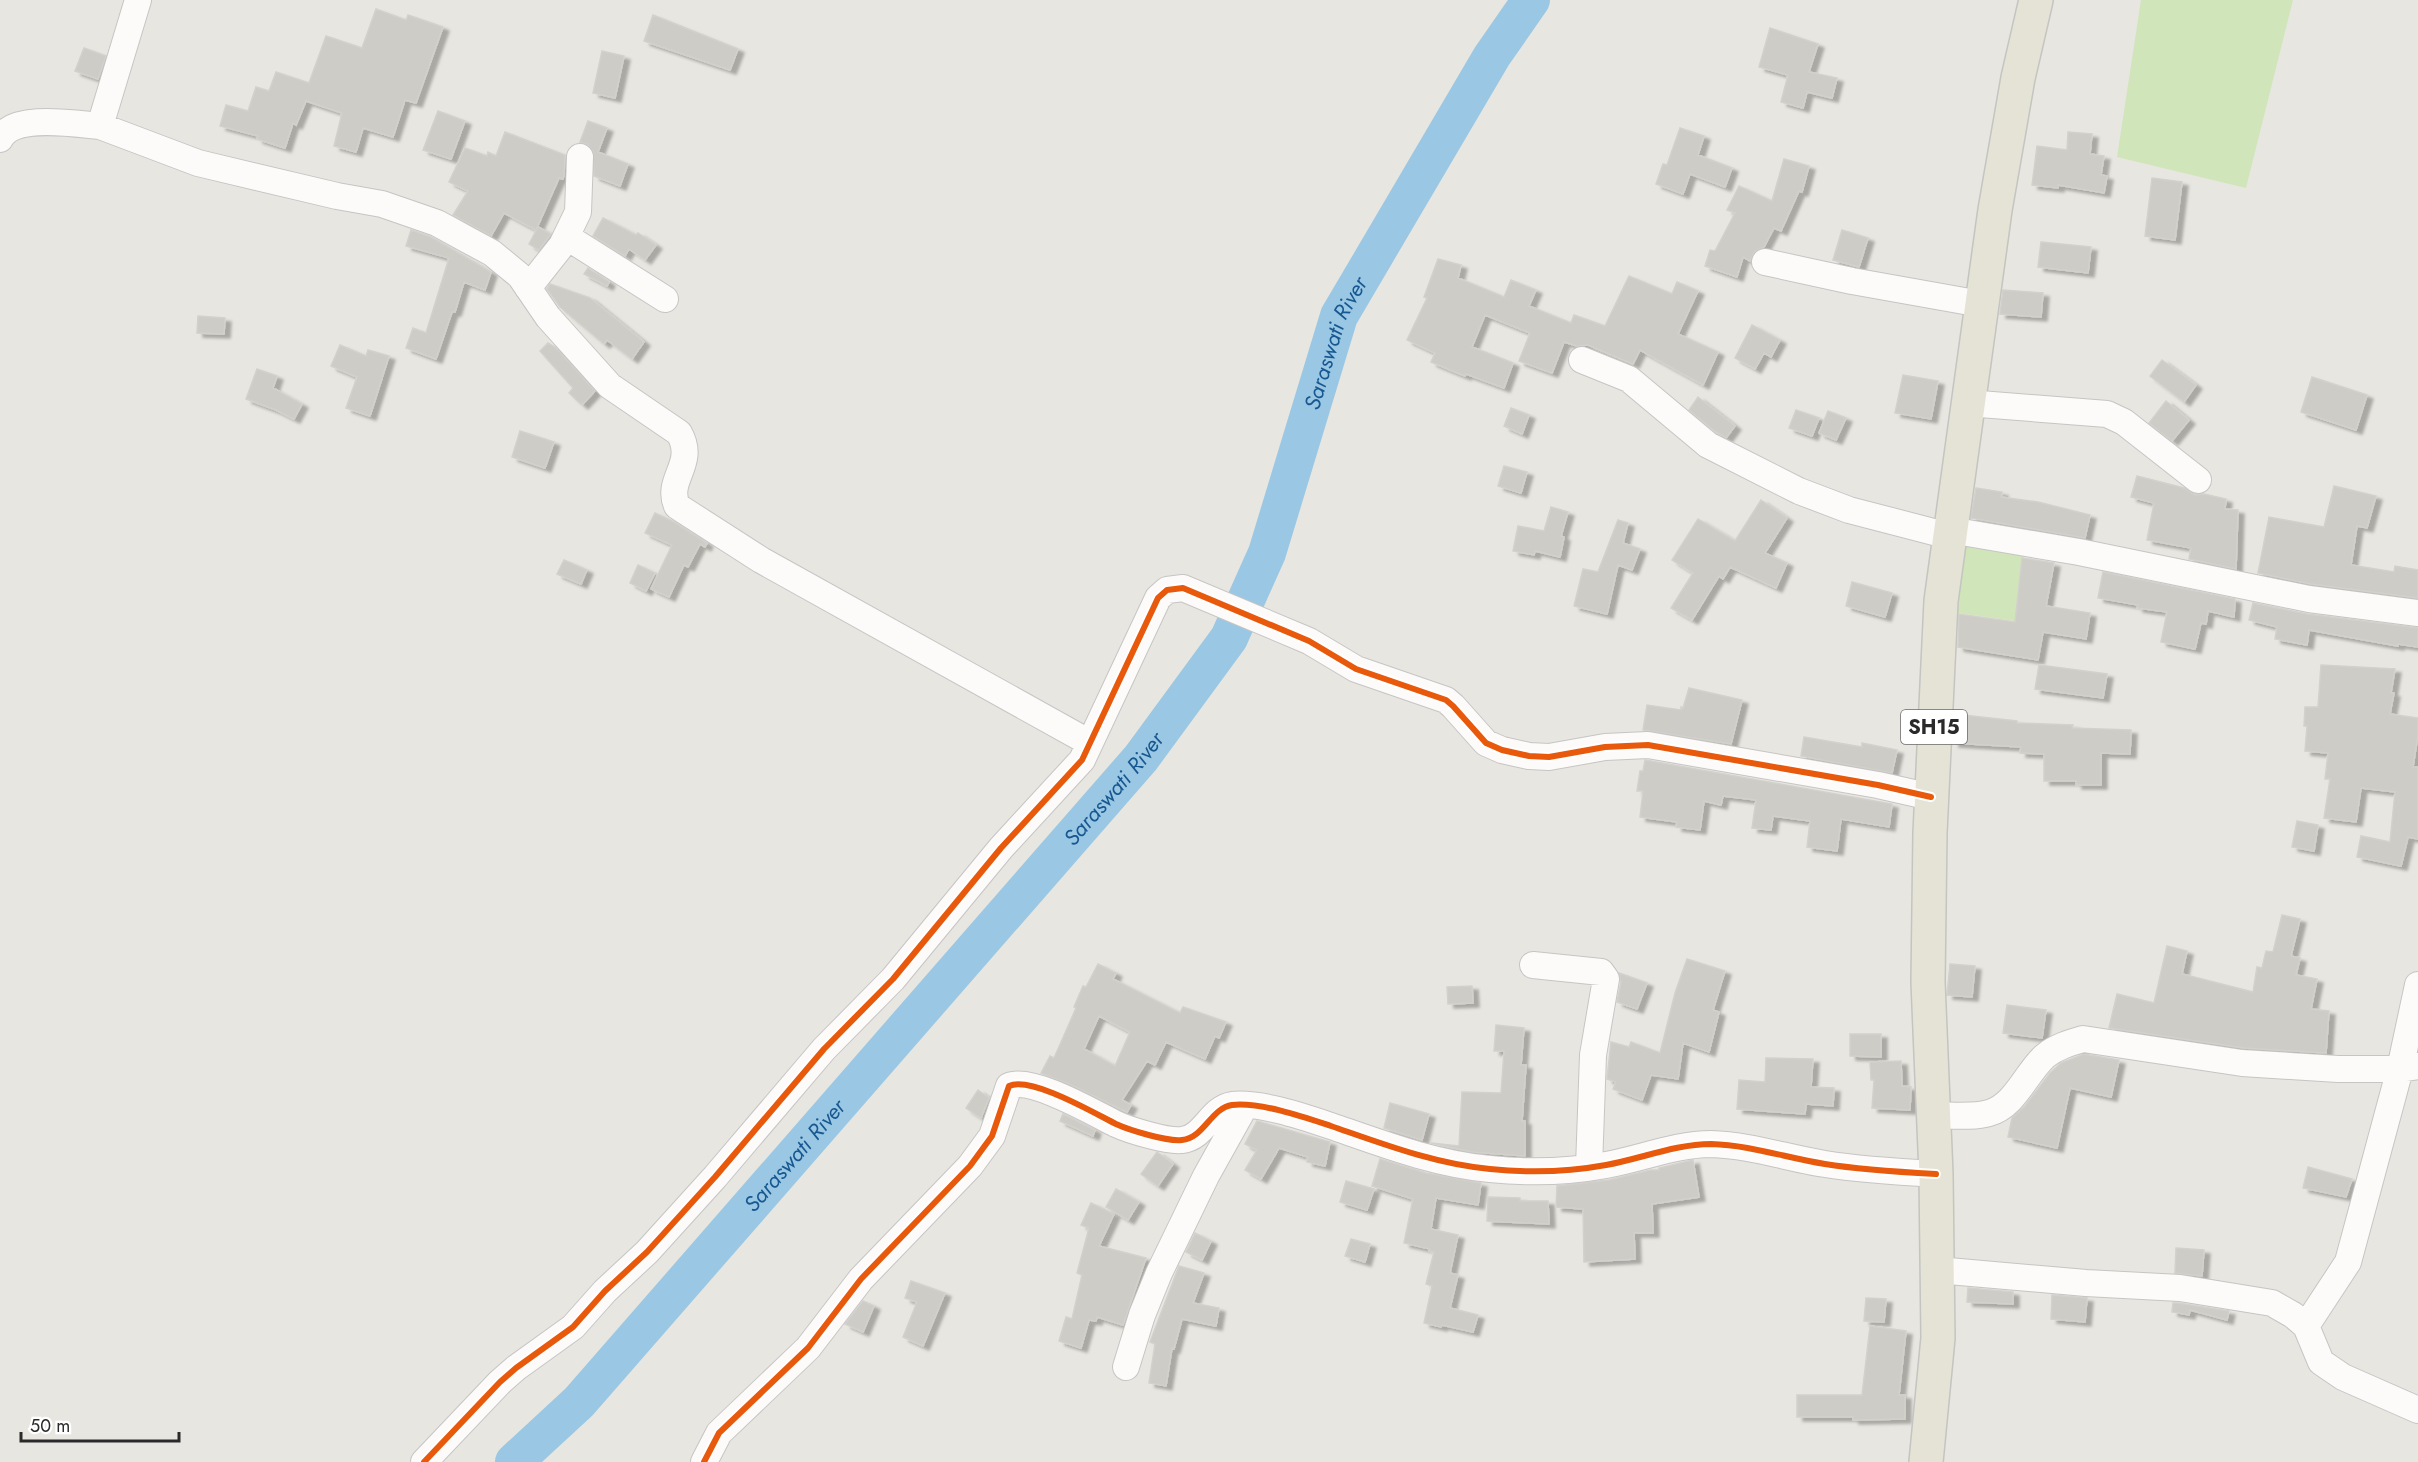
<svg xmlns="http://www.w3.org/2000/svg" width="2418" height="1462" font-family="Jost,sans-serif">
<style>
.pitch{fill:#d0e5ba}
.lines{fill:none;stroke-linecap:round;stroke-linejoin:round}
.river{stroke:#9ac8e4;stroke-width:38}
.building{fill:#cdccc7;stroke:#d3d1cc;stroke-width:1.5;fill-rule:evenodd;filter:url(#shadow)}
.street-casing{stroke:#c6c5c5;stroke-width:28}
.primary-casing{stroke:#c4c4c1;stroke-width:36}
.street{stroke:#fcfbfa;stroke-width:26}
.primary{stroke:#e5e3d5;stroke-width:33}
.cycleway-casing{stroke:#fff;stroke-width:10}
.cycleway{stroke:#e8590c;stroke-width:6}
.labels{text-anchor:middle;stroke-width:4.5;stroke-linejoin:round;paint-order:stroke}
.shield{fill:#fff;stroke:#6a6a6a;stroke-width:1.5}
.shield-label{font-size:20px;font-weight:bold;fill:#2a2a2a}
.water-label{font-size:22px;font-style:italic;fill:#185891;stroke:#fff}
</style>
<defs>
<filter id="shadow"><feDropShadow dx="6" dy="4" stdDeviation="1.5" flood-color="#0004"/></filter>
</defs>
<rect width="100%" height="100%" fill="#e8e6e0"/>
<!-- pitch -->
<path class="pitch" d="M2141,0H2293L2246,188L2117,157Z
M1954,522L2027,532L2015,621L1944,611Z"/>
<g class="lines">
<!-- river -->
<path class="river" id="s1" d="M514,1462L579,1402L1141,758L1229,638L1267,553L1339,316L1492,56L1531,0"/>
</g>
<!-- building -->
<path class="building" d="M376,9L406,20L408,15L443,27L416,103L405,100L393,137L363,128L356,152L334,146L342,113L306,101L296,125L293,123L285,148L257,139L258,136L220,126L226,105L248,111L256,87L269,91L276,72L309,83L326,36L362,48Z
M653,15L738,49L730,70L644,41Z
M1770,28L1818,44L1809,72L1837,78L1832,98L1807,92L1803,108L1781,102L1788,75L1759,67Z
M84,48L106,56L98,79L75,71Z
M602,51L624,56L615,98L593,93Z
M438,111L465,121L451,159L423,150Z
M588,121L607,128L598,152L628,164L620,186L594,176L593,151L587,144L580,142Z
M1680,128L1704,136L1698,155L1732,168L1725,187L1690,174L1683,194L1656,184L1663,164L1667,165Z
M505,132L565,155L564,175L563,179L559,178L536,230L504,213L491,236L453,215L468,191L449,182L465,148L487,156L488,152L496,156Z
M2068,132L2092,134L2090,154L2104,156L2101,175L2107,176L2104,193L2058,185V188L2032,185L2037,146L2067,150Z
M1784,159L1809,166L1802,192L1799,191L1781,231L1774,228L1764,247L1754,252L1750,261L1743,257L1737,277L1705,266L1710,250L1715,251L1735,213L1727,210L1739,186L1772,201Z
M2152,178L2182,182L2175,240L2145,236Z
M603,218L636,235L638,233L656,245L645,260L629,249L625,256L593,236Z
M538,227L551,234L539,250L529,244Z
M411,230L431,237L491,272L485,290L464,282L455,312H452L436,359L406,348L413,328L426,333L449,258L406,246Z
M1842,230L1868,238L1859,267L1833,260Z
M2041,242L2091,247L2088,273L2038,267Z
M1438,259L1461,265L1458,278L1504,297L1511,280L1536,290L1529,306L1571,323L1574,315L1605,326L1629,276L1672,294L1677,282L1698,291L1678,334L1718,352L1703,385L1640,350L1633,364L1588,345L1577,346L1564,342L1552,373L1519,361L1530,333L1485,315L1472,347L1513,363L1504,388L1466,374L1465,376L1431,362L1435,353L1407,340L1427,298L1424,297Z
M588,268L609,282L607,286L584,274Z
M550,284L590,298L644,342L632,359L607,340L604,344L560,307L547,289Z
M2003,290L2043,293L2041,317L2000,314Z
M198,316L225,318L224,334L197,333Z
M1752,325L1780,340L1771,357L1764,353L1755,369L1735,358Z
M548,343L556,348L595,391L582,405L569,393L573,388L540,351Z
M340,345L366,356L368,350L389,356L370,416L346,408L357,377L331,366Z
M2162,360L2196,385L2184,402L2150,376Z
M257,369L277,376L273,388L302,404L294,419L276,410L246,399Z
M1903,375L1938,381L1931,419L1895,413Z
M2312,377L2367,395L2356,430L2301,412Z
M1698,397L1735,426L1726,438L1716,432L1689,410Z
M2166,401L2189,420L2172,441L2149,423Z
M1511,408L1529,415L1522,434L1504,426Z
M1796,410L1819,418L1812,436L1789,428Z
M1828,411L1846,418L1836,440L1819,433Z
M520,431L554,442L545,468L512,457Z
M1504,466L1527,472L1521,493L1498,486Z
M2137,476L2184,488L2195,495L2204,494L2226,499L2225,509L2238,510L2236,569L2189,559L2191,548L2147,540L2154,503L2131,497Z
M2334,486L2376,496L2367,528L2357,526L2351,565L2394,572L2395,566L2418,570V598L2311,584L2258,573L2269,517L2324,527Z
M1976,488L2002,492L2001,497L2038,502L2090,515L2085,538L1971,518Z
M1761,500L1787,518L1765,553L1787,563L1776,588L1730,567L1723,579L1719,576L1692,620L1671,608L1693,573L1672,560L1698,519L1735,541Z
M1551,507L1568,512L1561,536L1564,537L1560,557L1535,551L1534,555L1513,551L1518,526L1544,531Z
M655,513L674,522L707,543L705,547L700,544L688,567L684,565L669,597L651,589L672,545L645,533Z
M1618,520L1628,523L1623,543L1640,549L1632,570L1618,565L1607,614L1574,606L1583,569L1598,572Z
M2022,558L2054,563L2046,606L2090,613L2086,639L2043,632L2038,660L1958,647L1959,614L2015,622Z
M564,560L587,570L581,584L557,574Z
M638,565L655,573L646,591L630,583Z
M2103,572L2235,599L2234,617L2208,611L2206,624L2201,623L2195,649L2161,642L2167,612L2137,608L2138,605L2098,598Z
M1852,582L1892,593L1885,617L1846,606Z
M2253,603L2307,614L2418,628V647L2398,644V646L2309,630L2307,645L2275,639L2277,627L2249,620Z
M2039,665L2107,674L2103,698L2035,689Z
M2321,665L2395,669L2391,693H2394L2390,714L2418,718V735L2413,767H2418V839L2408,837L2401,866L2357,857L2361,836L2390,842L2395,792L2361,788L2356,822L2324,818L2330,779H2325L2328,753L2305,751L2307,726H2304L2305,707H2318Z
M1689,688L1742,700L1731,744L1643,730L1647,705L1681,710V707L1683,708Z
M1954,714L2017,721V723L2073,725L2072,728L2131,730L2130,754L2101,753V785H2076V781H2044V754L2020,753L2021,747L1953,743Z
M1804,737L1862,747V743L1897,750L1892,773L1801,756Z
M1645,760L1892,804L1889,827L1841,819L1837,851L1807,847L1810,821L1773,816L1771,830L1752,828L1756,800L1723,796L1721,805L1704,801L1700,830L1676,827L1677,822L1640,817L1643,791H1637L1640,771H1643Z
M2297,821L2318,825L2314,851L2292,847Z
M2282,915L2300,919L2291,956L2300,958L2296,975L2317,979L2311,1009L2329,1011L2326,1053L2244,1048L2109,1028L2117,994L2154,1003L2167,946L2187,951L2182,974L2253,992L2257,967L2262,968L2266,951L2273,952Z
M1687,959L1725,971L1713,1010L1719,1012L1709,1052L1683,1043L1678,1079L1651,1075L1642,1100L1613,1089L1616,1082L1607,1079L1611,1042L1629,1047L1631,1042L1660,1053L1675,993Z
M1098,964L1116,973L1113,979L1180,1013L1183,1007L1226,1022L1219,1038L1215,1036L1205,1059L1166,1042L1155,1065L1147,1061L1122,1100L1131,1105L1127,1112L1069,1084L1041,1073L1050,1056L1054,1058L1076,1008L1074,1007L1083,986L1086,987ZM1099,1016L1130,1032L1115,1066L1084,1049Z
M1950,964L1975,966L1972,997L1947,995Z
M1619,973L1647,983L1637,1009L1617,1002L1621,982Z
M1472,986L1473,1003L1448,1004L1447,987Z
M2007,1005L2046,1010L2042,1038L2003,1033Z
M1496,1025L1524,1028L1521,1065H1526L1522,1121H1525V1156L1472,1152L1431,1143L1459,1146L1462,1092L1501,1093L1504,1051H1494Z
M1850,1034H1881V1057L1850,1056Z
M2084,1054L2119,1060L2111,1097L2070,1088L2057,1148L2008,1137L2012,1118L2025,1106L2050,1073L2061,1063Z
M1766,1058L1813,1059L1811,1087L1834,1088L1833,1106L1806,1104L1805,1114L1737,1109L1739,1080L1765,1082Z
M1901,1061L1902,1086L1911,1087L1910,1110L1872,1108L1874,1080H1871L1870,1062Z
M978,1090L989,1098L981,1118L966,1108Z
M1390,1103L1429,1114L1422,1140L1384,1128Z
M1063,1114L1095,1130L1093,1136L1060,1121Z
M1257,1121L1330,1142L1325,1166L1307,1162L1308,1157L1279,1148L1261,1179L1245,1170L1257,1150L1245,1144Z
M1157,1152L1173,1164L1158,1186L1141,1174Z
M1380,1159L1426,1173L1481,1183L1478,1205L1436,1198L1431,1229L1458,1235L1450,1273L1458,1275L1450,1308L1478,1315L1473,1332L1442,1325L1441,1327L1424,1323L1432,1286L1426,1284L1434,1252L1429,1251L1430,1249L1404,1243L1413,1199L1372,1186Z
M1693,1160L1699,1197L1652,1204L1653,1233H1634L1635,1259L1584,1262L1583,1209L1556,1207L1557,1186L1609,1180L1651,1170H1659V1168Z
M2308,1167L2352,1179L2346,1197L2303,1188Z
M1346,1181L1374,1189L1367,1210L1340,1202Z
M1116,1189L1139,1202L1128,1220L1106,1207Z
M1488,1197L1520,1198V1201H1548L1549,1224L1487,1221Z
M1091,1203L1114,1214L1099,1246L1146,1258L1123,1325L1097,1317L1096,1321L1089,1320L1081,1348L1059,1341L1066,1317L1072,1319L1082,1275L1077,1273L1089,1228L1081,1225Z
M1195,1233L1211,1241L1202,1260L1186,1252Z
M1351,1239L1370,1244L1365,1262L1345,1256Z
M2176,1248L2204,1250L2202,1276L2175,1273Z
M1179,1266L1204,1273L1193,1303L1219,1308L1216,1326L1182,1319L1174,1349L1172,1348L1166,1386L1149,1383L1155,1344L1150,1342Z
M911,1281L945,1293L923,1346L903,1337L917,1302L905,1298Z
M1968,1288L2013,1292V1304L1967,1302Z
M2052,1295L2087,1298L2085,1322L2051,1319Z
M1866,1298L1886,1299L1884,1322L1864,1321Z
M863,1301L874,1306L863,1332L845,1324Z
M2173,1303H2178L2229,1311L2227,1320L2190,1310L2189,1315L2172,1312Z
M1870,1326L1906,1331L1899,1395H1905V1419L1853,1420V1417H1797V1395H1862Z"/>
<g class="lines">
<defs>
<path id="street" d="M138,0L100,126L198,163L337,196L382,204L437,223L468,240L492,253L520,276L548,317L610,386L679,433C697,464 665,479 677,506L761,560L1090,743
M0,139C13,113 75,124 100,126
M567,237L665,299
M1765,262L1852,281L1981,304
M528,288L562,245L578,212L580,157
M1582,360L1629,379L1708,445L1799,491L1849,510L1949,536
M1967,403L2107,414L2124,422L2198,480
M1950,530L2079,552L2309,599L2418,613
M1533,965L1601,972L1606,979L1593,1055L1589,1167
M1933,1115C1951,1115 1972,1118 1989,1113C2015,1106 2026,1073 2045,1056C2056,1047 2069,1043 2083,1039L2242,1063L2338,1069H2400L2418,1066
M1937,1270L2086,1283L2180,1288L2272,1303L2293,1315L2306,1326L2321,1362L2343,1377L2418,1410
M2306,1326L2348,1262L2400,1069L2418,985
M1126,1367L1142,1315L1159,1273L1206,1176L1245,1106
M424,1462L500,1382L516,1368L573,1327L605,1291L647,1252L715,1177L824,1049L893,979L1001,848L1082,760L1158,598L1167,590L1183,588L1309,641L1356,669L1446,700L1453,706L1486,743L1502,750L1529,756L1549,757L1605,747L1648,745L1878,785L1931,797
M704,1462L719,1433L808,1348L861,1279L970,1166L992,1136L1009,1086C1031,1076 1094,1113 1116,1124C1129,1130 1168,1142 1182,1140C1204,1138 1211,1108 1232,1105C1261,1102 1304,1117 1331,1126C1383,1144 1435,1164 1490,1169C1529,1173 1568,1172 1606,1165C1640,1159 1676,1144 1711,1144C1750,1145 1787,1158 1825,1164C1862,1170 1899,1172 1936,1174"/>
<path id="primary" d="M1926,1462L1938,1338L1936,1174L1928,982L1930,833L1941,601L1995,210L2018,78L2036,0"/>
</defs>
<!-- street casing -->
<use href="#street" class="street-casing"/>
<!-- primary casing -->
<use href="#primary" class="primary-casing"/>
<!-- street -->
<use href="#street" class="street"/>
<!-- primary -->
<use href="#primary" class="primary"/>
<defs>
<path id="cycleway" d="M424,1462L500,1382L516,1368L573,1327L605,1291L647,1252L715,1177L824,1049L893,979L1001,848L1082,760L1158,598L1167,590L1183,588L1309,641L1356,669L1446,700L1453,706L1486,743L1502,750L1529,756L1549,757L1605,747L1648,745L1878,785L1931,797
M704,1462L719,1433L808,1348L861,1279L970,1166L992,1136L1009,1086C1031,1076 1094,1113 1116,1124C1129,1130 1168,1142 1182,1140C1204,1138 1211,1108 1232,1105C1261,1102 1304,1117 1331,1126C1383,1144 1435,1164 1490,1169C1529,1173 1568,1172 1606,1165C1640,1159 1676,1144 1711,1144C1750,1145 1787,1158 1825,1164C1862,1170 1899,1172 1936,1174"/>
</defs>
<!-- cycleway casing -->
<use href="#cycleway" class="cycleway-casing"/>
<!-- cycleway -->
<use href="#cycleway" class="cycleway"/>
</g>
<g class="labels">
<!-- shield labels -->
<rect class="shield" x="1901" y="710" width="66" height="34" rx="4.5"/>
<g class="shield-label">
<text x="1934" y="734">SH15</text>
</g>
<!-- water labels -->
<g class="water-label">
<text dy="8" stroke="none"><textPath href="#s1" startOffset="1406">Saraswati River</textPath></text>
<text dy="8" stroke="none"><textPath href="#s1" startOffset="902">Saraswati River</textPath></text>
<text dy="8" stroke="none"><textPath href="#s1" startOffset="416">Saraswati River</textPath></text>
</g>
</g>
<!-- scale -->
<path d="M21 1432v9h158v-9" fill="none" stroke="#2a2a2a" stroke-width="3"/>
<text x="30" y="1432" font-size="18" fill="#2a2a2a" stroke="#ffffff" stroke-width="4.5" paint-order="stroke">50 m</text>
</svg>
